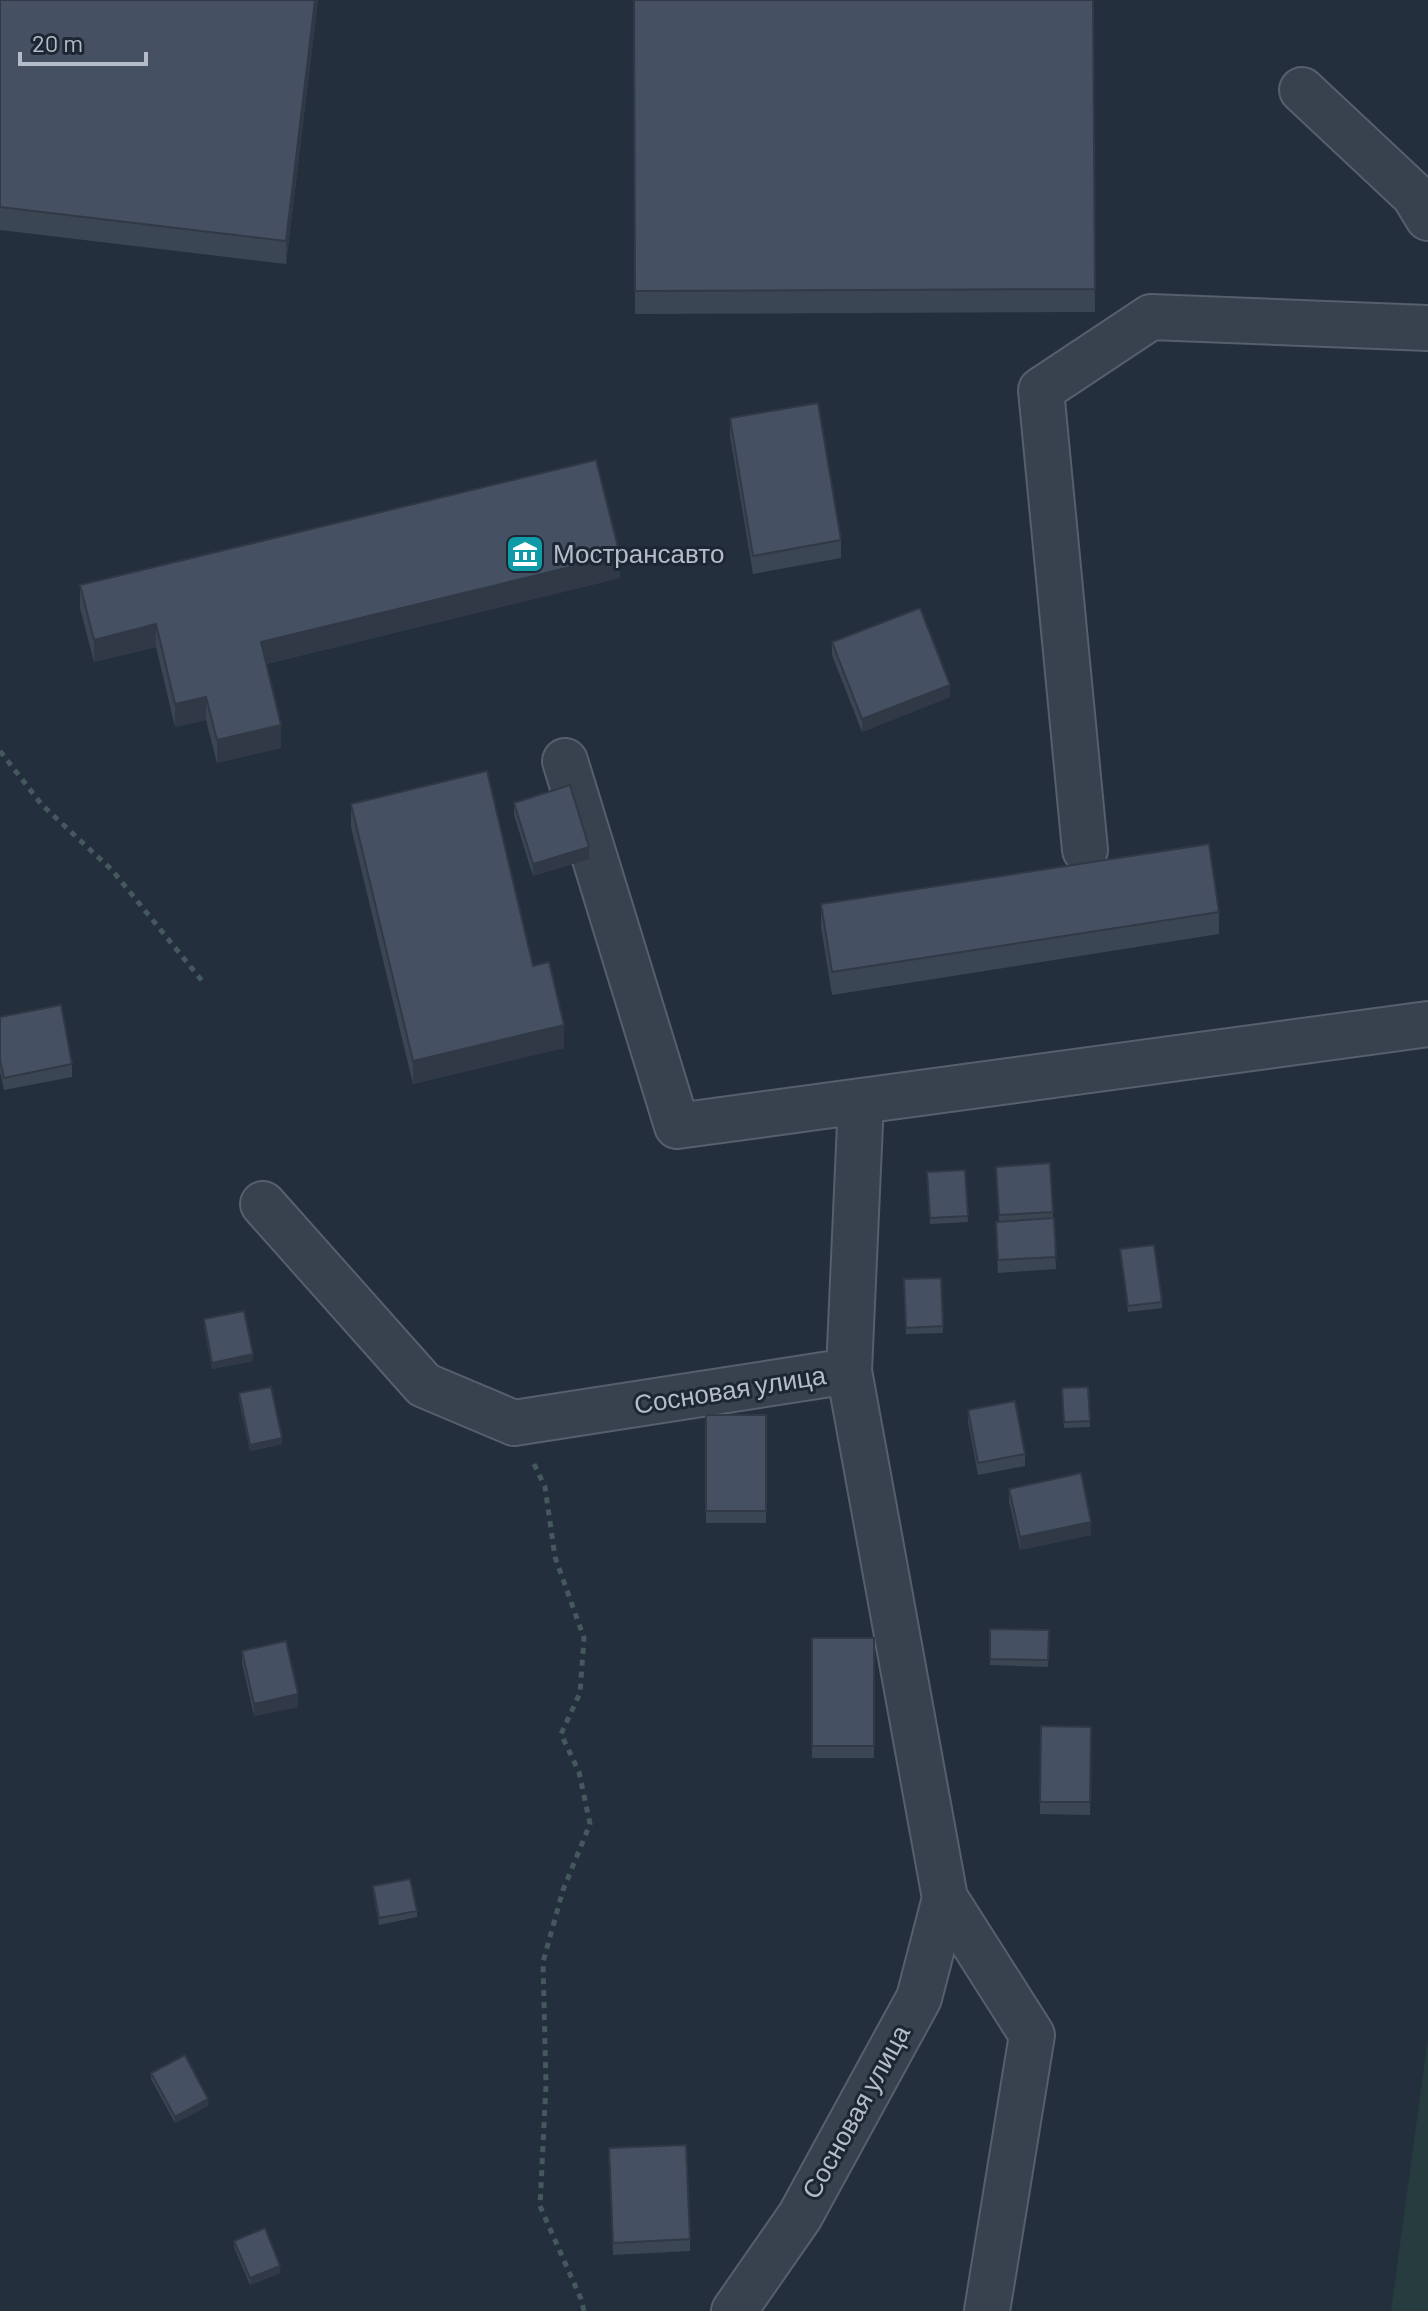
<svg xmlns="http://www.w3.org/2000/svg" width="1428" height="2311" font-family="Barlow,sans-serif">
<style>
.green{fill:#263c3f}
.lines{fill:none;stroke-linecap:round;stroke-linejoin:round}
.minor-casing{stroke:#565f6c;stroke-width:48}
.path{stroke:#44595c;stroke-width:5;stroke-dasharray:6 6;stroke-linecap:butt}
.minor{stroke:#38414e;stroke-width:44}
.wall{fill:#3b4654}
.shaded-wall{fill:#303945}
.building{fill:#455162;stroke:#303945;stroke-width:2}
.labels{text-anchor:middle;stroke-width:6;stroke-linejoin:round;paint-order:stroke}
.poi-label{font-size:26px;fill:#b4bcc9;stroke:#1d2633;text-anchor:start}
.street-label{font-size:26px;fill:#b4bcc9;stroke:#1d2633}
</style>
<rect width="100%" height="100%" fill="#242f3e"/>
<!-- green -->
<path class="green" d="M1428,2038V2311H1391Z"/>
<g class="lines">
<defs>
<path id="minor" d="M1302,90L1414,195L1428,218
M565,761L677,1126L861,1101
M1085,850L1041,390L1151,317L1428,328
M263,1204L424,1385L514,1423L849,1371
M734,2311L800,2216L919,1998L945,1898
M987,2311L1032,2035L945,1898L849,1371L861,1101L1428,1024"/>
</defs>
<!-- minor casing -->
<use href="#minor" class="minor-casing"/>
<!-- path -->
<path class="path" d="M0,751L42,805L112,870L203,982
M534,1464L545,1487L555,1557L584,1638L580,1693L561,1734L579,1772L590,1824L563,1890L543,1962L546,2085L540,2206L581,2299L584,2311"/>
<!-- minor -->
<use href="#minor" class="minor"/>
</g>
<!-- wall -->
<path class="wall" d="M0,0H318L286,264L0,230Z
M633,0H1093L1095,312L635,314Z
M730,418L841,540V558L753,574L730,436Z
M620,578L266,664L281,748L217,763L206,720L175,727L156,647L94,662L80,608V585Z
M832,642L950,697L862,732L832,655Z
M514,803L589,859L533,876L514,815Z
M351,804L533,966L564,1048L413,1084L351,827Z
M821,904L1219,912V934L832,995L821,927Z
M0,1017L72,1064V1077L4,1090L0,1072Z
M1050,1163L1056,1269L998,1273L996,1234V1222L999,1221L996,1167Z
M965,1170L968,1222L930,1224L927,1172Z
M1120,1249L1162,1302V1308L1128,1312Z
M941,1278L943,1333L906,1334L904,1279Z
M204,1319L253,1361L212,1369L204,1326Z
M1088,1387L1090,1427L1064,1428L1062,1388Z
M239,1393L282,1444L250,1451L239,1400Z
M968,1410L1025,1454V1466L978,1475L968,1422Z
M706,1415H766V1523H706Z
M1009,1489L1091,1535L1020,1550L1009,1501Z
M990,1629L1049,1630L1048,1667L990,1665Z
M812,1638H874V1758H812Z
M242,1651L298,1707L254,1716L242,1663Z
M1041,1726L1091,1727L1090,1815L1040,1814Z
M373,1886L417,1911V1917L379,1925L373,1892Z
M151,2073L208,2106L175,2123L151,2079Z
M609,2161L690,2239V2251L613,2255Z
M234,2241L280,2273L250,2285L234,2247Z"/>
<!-- shaded-wall -->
<path class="shaded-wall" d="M315,0H318L286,264V241Z
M620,555V578L261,665V642Z
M156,624V647L94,662V640Z
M950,685V697L862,732V719Z
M206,697V720L175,727V704Z
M281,725V748L217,763V740Z
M589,847V859L533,876V864Z
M564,1025V1048L413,1084V1061Z
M253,1354V1361L212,1369V1363Z
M282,1438V1444L250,1451V1445Z
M1091,1522V1535L1020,1550V1537Z
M298,1694V1707L254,1716V1704Z
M208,2099V2106L175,2123V2117Z
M280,2266V2273L250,2285V2278Z"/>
<!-- building -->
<path class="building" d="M0,0H315L286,241L0,207Z
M634,0H1093L1095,289L635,291Z
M818,403L841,540L753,556L730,418Z
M596,460L620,555L261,642L281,725L217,740L206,697L175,704L156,624L94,640L80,585Z
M920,608L950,685L862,719L832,642Z
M487,771L533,966L549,962L564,1025L413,1061L351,804Z
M570,785L589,847L533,864L514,803Z
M1209,844L1219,912L832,972L821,904Z
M61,1005L72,1064L4,1078L0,1060V1017Z
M1050,1163L1053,1212L999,1215L996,1167Z
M965,1170L968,1216L930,1218L927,1172Z
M1054,1218L1056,1257L998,1260L996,1222Z
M1154,1245L1162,1302L1128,1306L1120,1249Z
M941,1278L943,1326L906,1328L904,1279Z
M244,1311L253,1354L212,1363L204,1319Z
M271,1387L282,1438L250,1445L239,1393Z
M1088,1387L1090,1421L1064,1422L1062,1388Z
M1015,1401L1025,1454L978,1463L968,1410Z
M706,1415H766V1511H706Z
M1081,1473L1091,1522L1020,1537L1009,1489Z
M990,1629L1049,1630L1048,1660L990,1659Z
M812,1638H874V1746H812Z
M286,1641L298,1694L254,1704L242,1651Z
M1041,1726L1091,1727L1090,1802H1040Z
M410,1879L417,1911L379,1918L373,1886Z
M185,2055L208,2099L175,2117L151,2073Z
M686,2145L690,2239L613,2243L609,2148Z
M265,2228L280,2266L250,2278L234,2241Z"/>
<!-- icons -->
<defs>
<symbol id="museum-square" viewBox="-11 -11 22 22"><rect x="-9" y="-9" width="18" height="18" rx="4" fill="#0f9aa8" stroke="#1d2633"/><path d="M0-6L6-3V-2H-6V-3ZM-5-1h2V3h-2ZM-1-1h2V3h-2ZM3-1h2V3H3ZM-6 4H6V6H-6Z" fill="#fff"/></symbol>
</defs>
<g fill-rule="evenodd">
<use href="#museum-square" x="503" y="532" width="44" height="44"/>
</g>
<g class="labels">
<!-- poi labels -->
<g class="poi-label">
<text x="553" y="563">Мострансавто</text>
</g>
<!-- street labels -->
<g class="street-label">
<text transform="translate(730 1390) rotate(-9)" y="9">Сосновая улица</text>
<text transform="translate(856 2112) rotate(-61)" y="9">Сосновая улица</text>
</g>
</g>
<!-- scale -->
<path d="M20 52v12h126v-12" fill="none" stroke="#b4bcc9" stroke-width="4"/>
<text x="32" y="52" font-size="24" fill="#b4bcc9" stroke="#1d2633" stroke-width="6" paint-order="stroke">20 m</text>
</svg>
